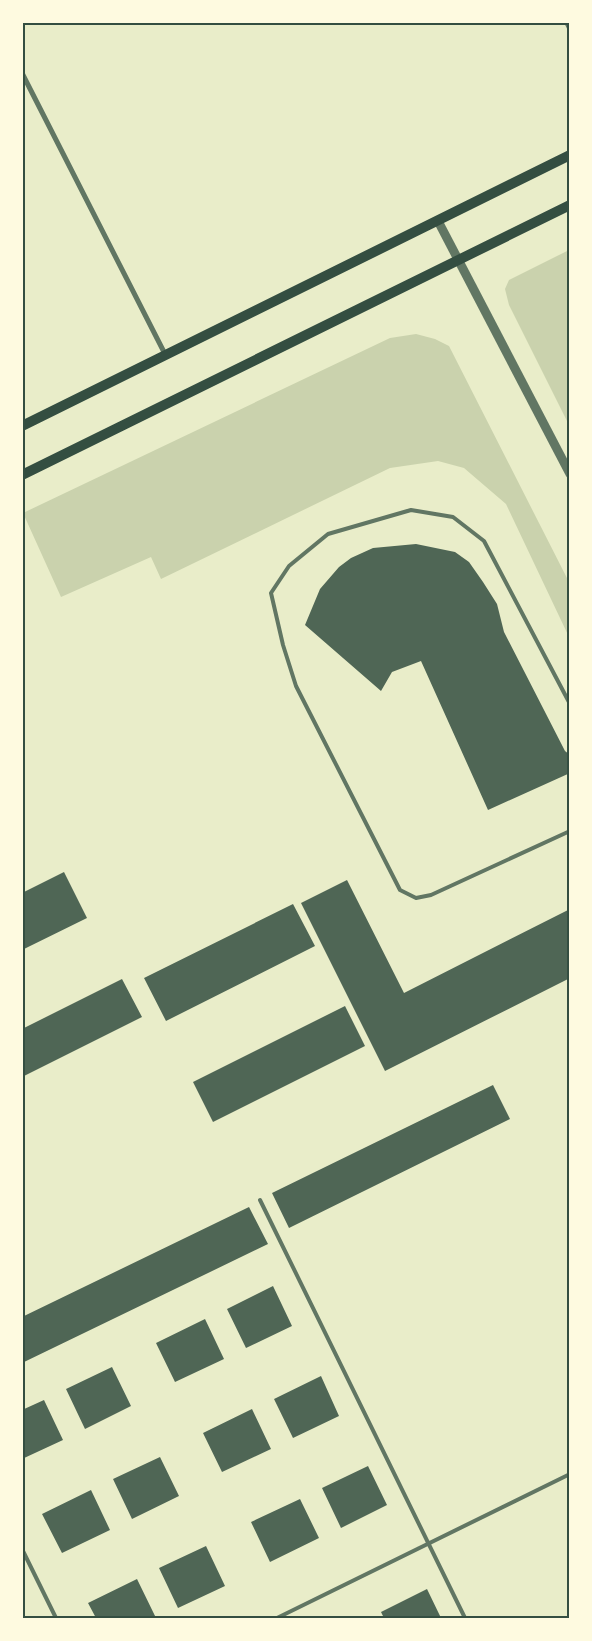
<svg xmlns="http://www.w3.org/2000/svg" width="592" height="1641" font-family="Barlow,sans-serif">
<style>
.green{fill:#cad2ad}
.building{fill:#4f6655}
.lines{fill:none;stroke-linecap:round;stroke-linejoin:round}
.service{stroke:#617663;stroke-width:4}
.minor{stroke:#617663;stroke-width:5}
.tertiary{stroke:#617663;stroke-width:9}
.secondary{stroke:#344e41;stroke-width:10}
.neatline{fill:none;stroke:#344e41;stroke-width:2}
</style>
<rect width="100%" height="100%" fill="#e9edc9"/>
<!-- green -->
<path class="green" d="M569,250V425L509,305L505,289L509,280Z
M416,334L435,339L449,346L569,582V637L506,504L464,468L438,461L390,468L161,579L151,557L61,597L23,513L390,338Z"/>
<!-- building -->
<path class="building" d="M416,544L455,552L469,562L483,582L497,604L504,632L565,751L570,755V773L488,810L421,661L392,672L381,691L305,625L320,589L339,567L351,558L373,548Z
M64,872L87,918L22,950V893Z
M347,880L404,993L570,909V978L385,1071L301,903Z
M293,904L315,946L166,1021L144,978Z
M122,979L142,1017L22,1077V1029Z
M345,1006L365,1046L213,1122L193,1082Z
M493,1085L510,1119L289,1228L272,1193Z
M249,1207L268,1244L22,1363V1317Z
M273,1286L292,1326L246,1348L227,1309Z
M205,1319L224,1359L175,1382L156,1343Z
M112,1367L131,1406L85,1429L66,1389Z
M321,1376L339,1416L293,1438L274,1399Z
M44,1400L63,1440L22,1459V1410Z
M252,1409L271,1449L222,1472L203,1433Z
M160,1457L179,1496L132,1519L113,1479Z
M368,1466L387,1505L341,1528L322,1488Z
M91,1490L110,1530L62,1553L42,1514Z
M300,1499L319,1538L270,1562L251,1522Z
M206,1546L225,1586L178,1608L159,1568Z
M137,1579L156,1618H96L88,1603Z
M427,1589L441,1618H384L381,1612Z"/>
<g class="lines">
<!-- service -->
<path class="service" d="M566,22L570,30
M570,704L484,541L453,517L411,510L328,534L289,566L271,593L283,645L296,686L400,890L416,898L431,895L570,831
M260,1200L465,1618
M22,1549L56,1618
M277,1618L570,1474"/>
<!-- minor -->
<path class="minor" d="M22,73L166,356"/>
<!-- tertiary -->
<path class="tertiary" d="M438,221L570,474"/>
<!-- secondary -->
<path class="secondary" d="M22,426L570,155
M22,475L570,205"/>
</g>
<!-- border -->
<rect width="592" height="1641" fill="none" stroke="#fefae0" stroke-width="48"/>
<rect x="24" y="24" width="544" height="1593" class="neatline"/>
</svg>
